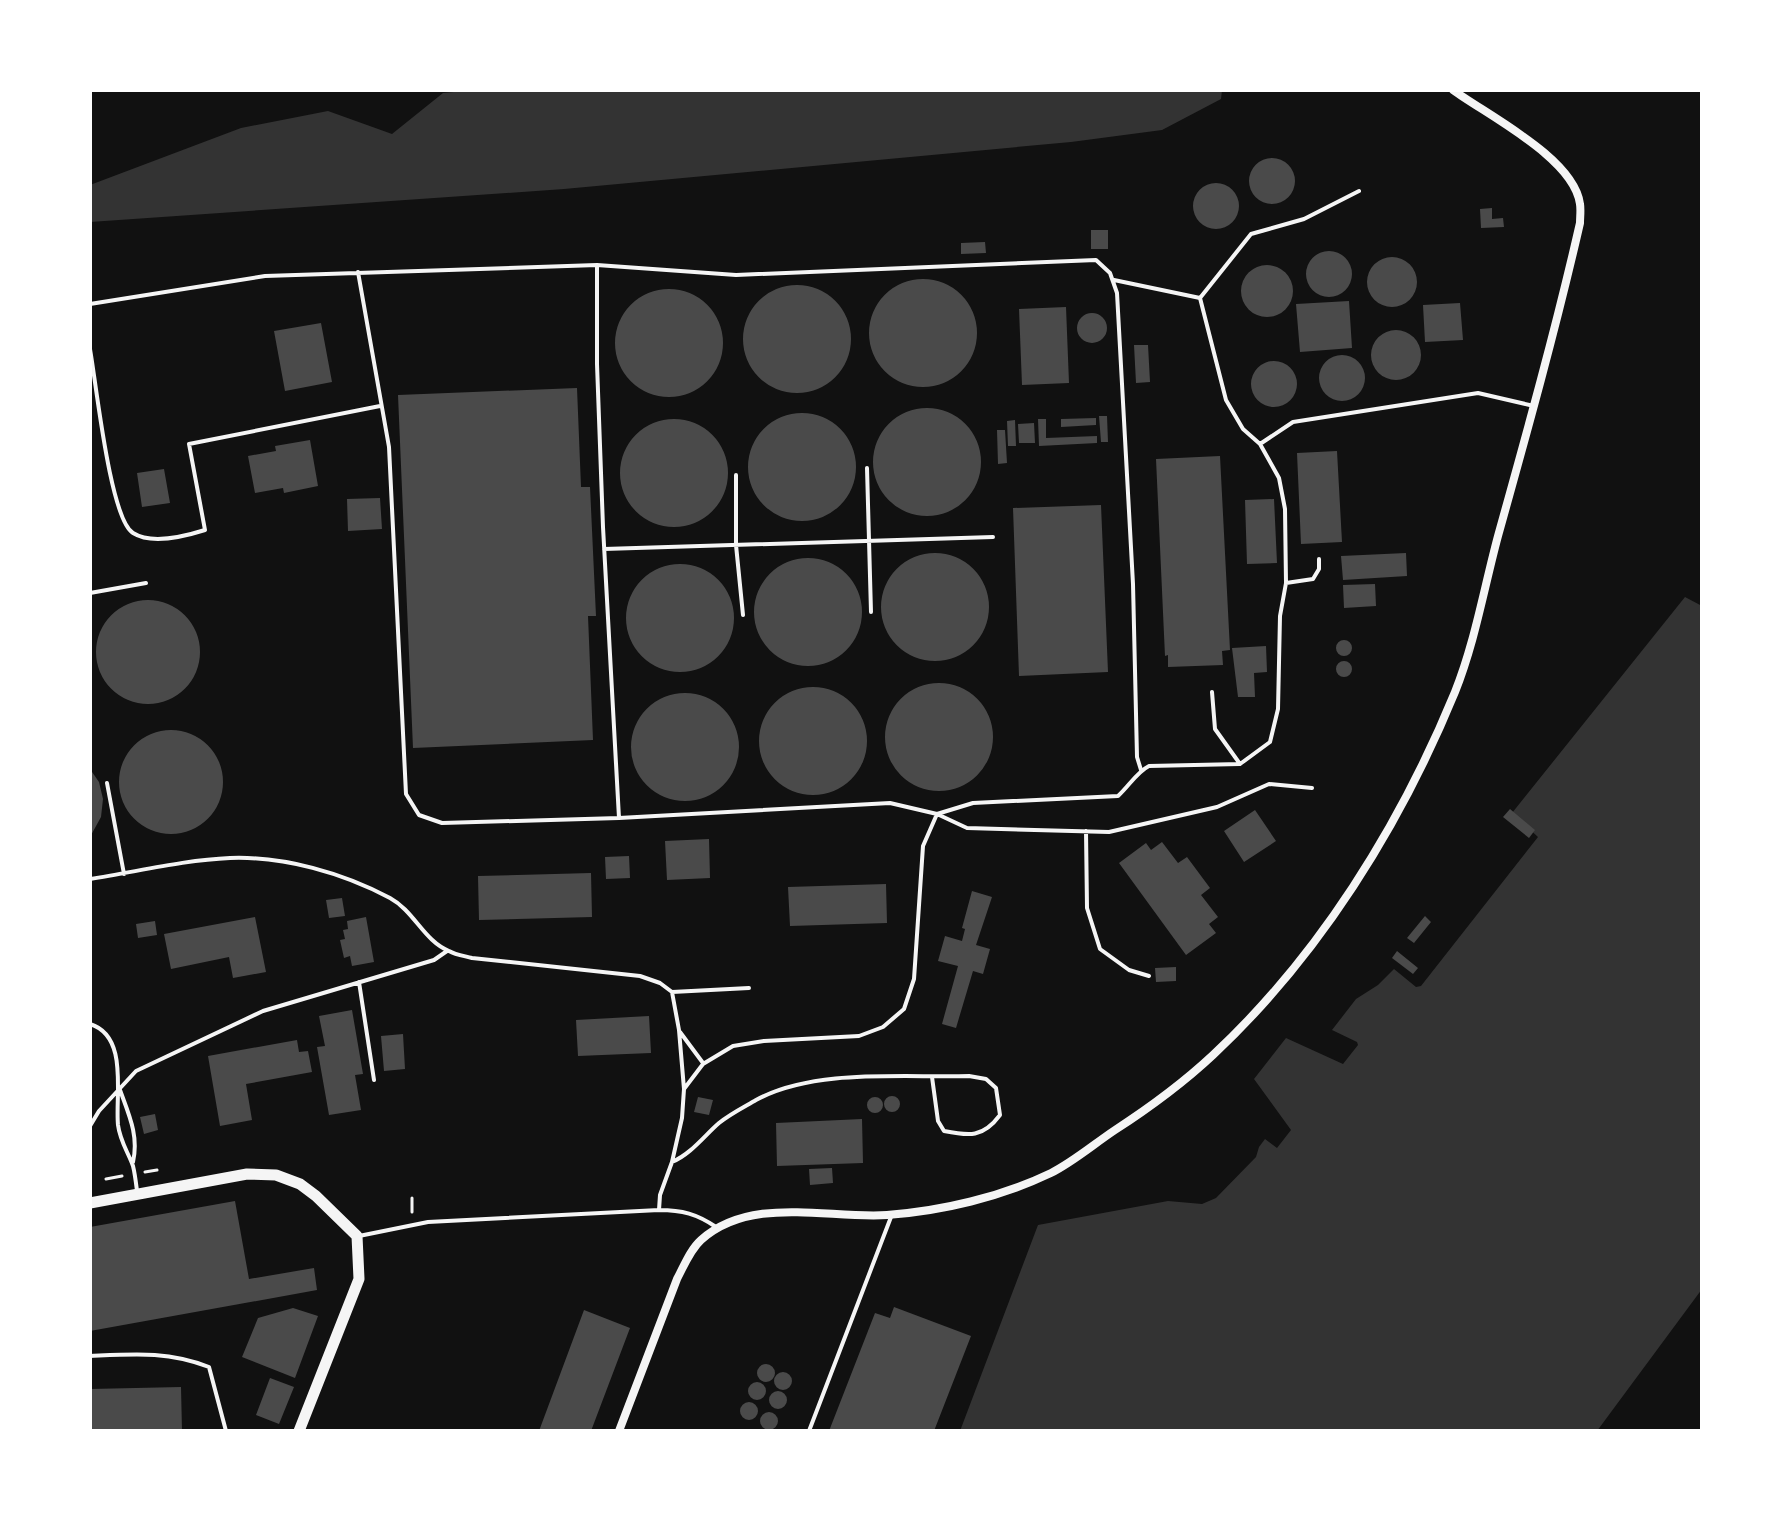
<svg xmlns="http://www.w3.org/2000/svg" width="1792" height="1521" font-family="Helvetica,sans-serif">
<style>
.water{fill:#333}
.building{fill:#4a4a4a}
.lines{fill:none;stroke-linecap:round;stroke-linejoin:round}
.path{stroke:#f5f5f5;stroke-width:3}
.service{stroke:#f5f5f5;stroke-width:4}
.minor{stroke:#f5f5f5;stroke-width:8}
.tertiary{stroke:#f5f5f5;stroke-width:11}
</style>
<rect width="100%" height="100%" fill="#111"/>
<!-- water -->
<path class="water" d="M475,90H1222L1221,99L1162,130L1071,142L564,189L90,222V185L241,128L328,111L392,134L443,93Z
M1685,597L1702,606V1289L1597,1431H960L1038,1225L1168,1201L1202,1204L1216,1198L1256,1157L1259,1147L1265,1139L1277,1148L1291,1130L1254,1079L1286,1038L1343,1064L1358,1045L1357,1042L1332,1030L1356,999L1378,985L1394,969L1416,987L1421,986L1538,837L1512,813Z"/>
<!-- building -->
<path class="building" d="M1249 181a23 23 0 1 1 46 0a23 23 0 1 1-46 0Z
M1193 206a23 23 0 1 1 46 0a23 23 0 1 1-46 0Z
M1492,208V219L1503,218L1504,227L1481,228L1480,209Z
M1091,230H1108V249H1091Z
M985,242L986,253L961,254V243Z
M1306 274a23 23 0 1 1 46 0a23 23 0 1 1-46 0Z
M1367 282a25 25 0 1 1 50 0a25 25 0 1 1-50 0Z
M1241 291a26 26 0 1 1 52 0a26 26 0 1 1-52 0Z
M869 333a54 54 0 1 1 108 0a54 54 0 1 1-108 0Z
M743 339a54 54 0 1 1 108 0a54 54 0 1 1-108 0Z
M615 343a54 54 0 1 1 108 0a54 54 0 1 1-108 0Z
M1349,301L1352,348L1300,352L1296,304Z
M1460,303L1463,340L1425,342L1423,305Z
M1066,307L1069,383L1022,385L1019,309Z
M1077 328a15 15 0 1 1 30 0a15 15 0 1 1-30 0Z
M321,323L332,382L285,391L274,331Z
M1371 355a25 25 0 1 1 50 0a25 25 0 1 1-50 0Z
M1134,345H1148L1150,382L1136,383Z
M1319 378a23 23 0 1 1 46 0a23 23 0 1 1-46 0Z
M1251 384a23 23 0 1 1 46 0a23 23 0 1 1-46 0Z
M577,388L581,487H590L596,616H588L593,740L413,748L398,395Z
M873 462a54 54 0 1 1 108 0a54 54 0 1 1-108 0Z
M748 467a54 54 0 1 1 108 0a54 54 0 1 1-108 0Z
M1099,416H1107L1108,442H1101Z
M1096,418V425L1061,427V419Z
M1038,419H1046V438L1097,436V443L1039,446Z
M620 473a54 54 0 1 1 108 0a54 54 0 1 1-108 0Z
M1015,420L1016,446H1008L1007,421Z
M1034,423L1035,443H1019L1018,424Z
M997,430H1005L1007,463L998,464Z
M310,440L318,486L284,493L283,488L255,493L248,456L276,451L275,446Z
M1337,451L1342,542L1301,544L1297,453Z
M1220,456L1230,650L1222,651L1223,665L1168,667V655L1165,656L1156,459Z
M164,469L170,503L142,507L137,473Z
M380,498L382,529L348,531L347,499Z
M1274,499L1277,563L1247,564L1245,500Z
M1101,505L1108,672L1019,676L1013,508Z
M1406,553L1407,576L1343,580L1341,556Z
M881 607a54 54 0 1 1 108 0a54 54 0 1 1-108 0Z
M754 612a54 54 0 1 1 108 0a54 54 0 1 1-108 0Z
M626 618a54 54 0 1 1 108 0a54 54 0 1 1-108 0Z
M1375,584L1376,606L1344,608L1343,585Z
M96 652a52 52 0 1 1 104 0a52 52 0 1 1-104 0Z
M1336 648a8 8 0 1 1 16 0a8 8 0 1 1-16 0Z
M1266,646L1267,672L1254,673L1255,697H1238L1232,648Z
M1336 669a8 8 0 1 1 16 0a8 8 0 1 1-16 0Z
M885 737a54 54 0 1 1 108 0a54 54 0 1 1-108 0Z
M759 741a54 54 0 1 1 108 0a54 54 0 1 1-108 0Z
M631 747a54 54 0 1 1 108 0a54 54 0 1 1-108 0Z
M119 782a52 52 0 1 1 104 0a52 52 0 1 1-104 0Z
M90,769L99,782L103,799L101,817L90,837Z
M1510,809L1535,830L1529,838L1503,817Z
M1255,810L1276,841L1244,862L1224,831Z
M709,839L710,878L667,880L665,841Z
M1162,842L1178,863L1187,857L1210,888L1201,895L1218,917L1209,924L1216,933L1186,955L1119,863L1146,843L1151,850Z
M629,856L630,878L606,879L605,857Z
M591,873L592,917L479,920L478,876Z
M886,884L887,923L790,926L788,887Z
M972,891L992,897L976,945L990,949L983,974L973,971L956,1028L942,1024L958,966L938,961L945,936L962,941L965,929L962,928Z
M342,898L345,916L329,918L326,900Z
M1425,916L1431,922L1414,943L1407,938Z
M255,917L266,972L233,978L229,957L171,969L164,934Z
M366,917L374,962L352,966L350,956L344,958L340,940L345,939L343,930L348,929L347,921Z
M155,921L157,935L138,938L136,924Z
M1397,951L1418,968L1413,974L1392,958Z
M1176,967V981L1156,982L1155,968Z
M352,1010L363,1074L355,1075L361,1110L329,1115L317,1047L325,1046L319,1016Z
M649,1016L651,1053L578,1056L576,1020Z
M403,1034L405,1069L384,1071L381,1036Z
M297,1040L299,1052L308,1051L312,1072L246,1084L252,1120L220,1126L208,1056Z
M884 1104a8 8 0 1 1 16 0a8 8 0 1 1-16 0Z
M698,1097L713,1100L709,1115L694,1112Z
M867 1105a8 8 0 1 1 16 0a8 8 0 1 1-16 0Z
M155,1114L158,1130L144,1134L140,1117Z
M862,1119L863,1163L777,1166L776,1123Z
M832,1168L833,1183L810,1185L809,1169Z
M235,1201L249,1279L314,1268L317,1290L90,1331V1227Z
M894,1307L971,1336L934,1431H829L875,1313L890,1318Z
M293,1308L318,1316L295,1378L242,1357L258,1318Z
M584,1310L630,1328L591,1431H539Z
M757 1373a9 9 0 1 1 18 0a9 9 0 1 1-18 0Z
M774 1381a9 9 0 1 1 18 0a9 9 0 1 1-18 0Z
M270,1378L294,1387L279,1424L256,1415Z
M748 1391a9 9 0 1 1 18 0a9 9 0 1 1-18 0Z
M181,1387L182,1431H90V1389Z
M769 1400a9 9 0 1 1 18 0a9 9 0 1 1-18 0Z
M740 1411a9 9 0 1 1 18 0a9 9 0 1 1-18 0Z
M760 1421a9 9 0 1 1 18 0a9 9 0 1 1-18 0Z"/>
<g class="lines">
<!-- path -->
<path class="path" d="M145,1172L157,1170
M106,1179L122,1176
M412,1198V1212"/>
<!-- service -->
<path class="service" d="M597,265V364L603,527L619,818
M358,272L389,447L406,794L419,815L442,823L619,818L890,803L937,814L967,828L1109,832L1217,807L1269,784L1312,788
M1114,280L1200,298
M90,304L265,276L597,265L736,275L1096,260L1110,273L1117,293L1133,584L1137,757L1141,770
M90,349C96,382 110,519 133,533C152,545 186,536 205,530L189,444L380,406
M1260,444L1293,422L1478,393L1534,406
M867,468L871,612
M736,475V545L743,615
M604,549L993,537
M1286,583L1313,579L1319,569V559
M90,593L146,583
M1212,692L1215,729L1240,764
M107,783L124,874
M1086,831L1087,908L1100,949L1129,970L1149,976
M90,879C136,872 183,860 230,858C284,856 343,873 390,898C414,911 424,941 449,951C456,955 465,956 472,958L640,976L660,983L672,992L679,1030L684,1089
M359,982L374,1080
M672,992L749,988
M90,1024C129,1036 115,1095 118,1125C120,1141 128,1152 133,1166C135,1174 136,1183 137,1191
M680,1032L703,1063
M120,1090C129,1115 139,1136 133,1162
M90,1126L99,1111L136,1071L263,1011L434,960L447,951
M672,1162C691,1154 704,1136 719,1123C730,1114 744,1107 756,1100C815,1068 904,1078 969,1076L986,1079L996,1088L1000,1115C983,1138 969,1136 944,1131L938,1121L932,1077
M659,1210L660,1195L672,1162L682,1118L684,1089L703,1064L733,1046L764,1041L859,1036L883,1027L904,1009L914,979L923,846L937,814L973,803L1118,796C1129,786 1137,772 1149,766L1240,764L1270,742L1278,709L1280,616L1286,583L1285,509L1279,478L1260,444L1243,429L1226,400L1200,298L1251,234L1304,219L1359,191
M359,1236L428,1222L659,1210C682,1210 697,1214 716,1227
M90,1356C134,1354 168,1351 209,1367L226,1431
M809,1431L891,1217"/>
<!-- minor -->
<path class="minor" d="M619,1431L677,1279C684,1266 690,1250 701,1240C751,1195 827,1219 887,1215C942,1211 1001,1197 1051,1173C1073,1162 1094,1144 1115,1130C1149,1108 1183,1083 1213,1055C1319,956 1400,826 1455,692C1475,642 1484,588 1498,536C1527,432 1556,328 1580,223C1580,217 1581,210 1580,204C1574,158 1487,115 1453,90"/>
<!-- tertiary -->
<path class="tertiary" d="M90,1203L247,1174L276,1175L300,1184L316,1196L357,1236L359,1279L299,1431"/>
</g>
<!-- border -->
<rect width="1792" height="1521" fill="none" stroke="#ffffff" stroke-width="184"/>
</svg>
